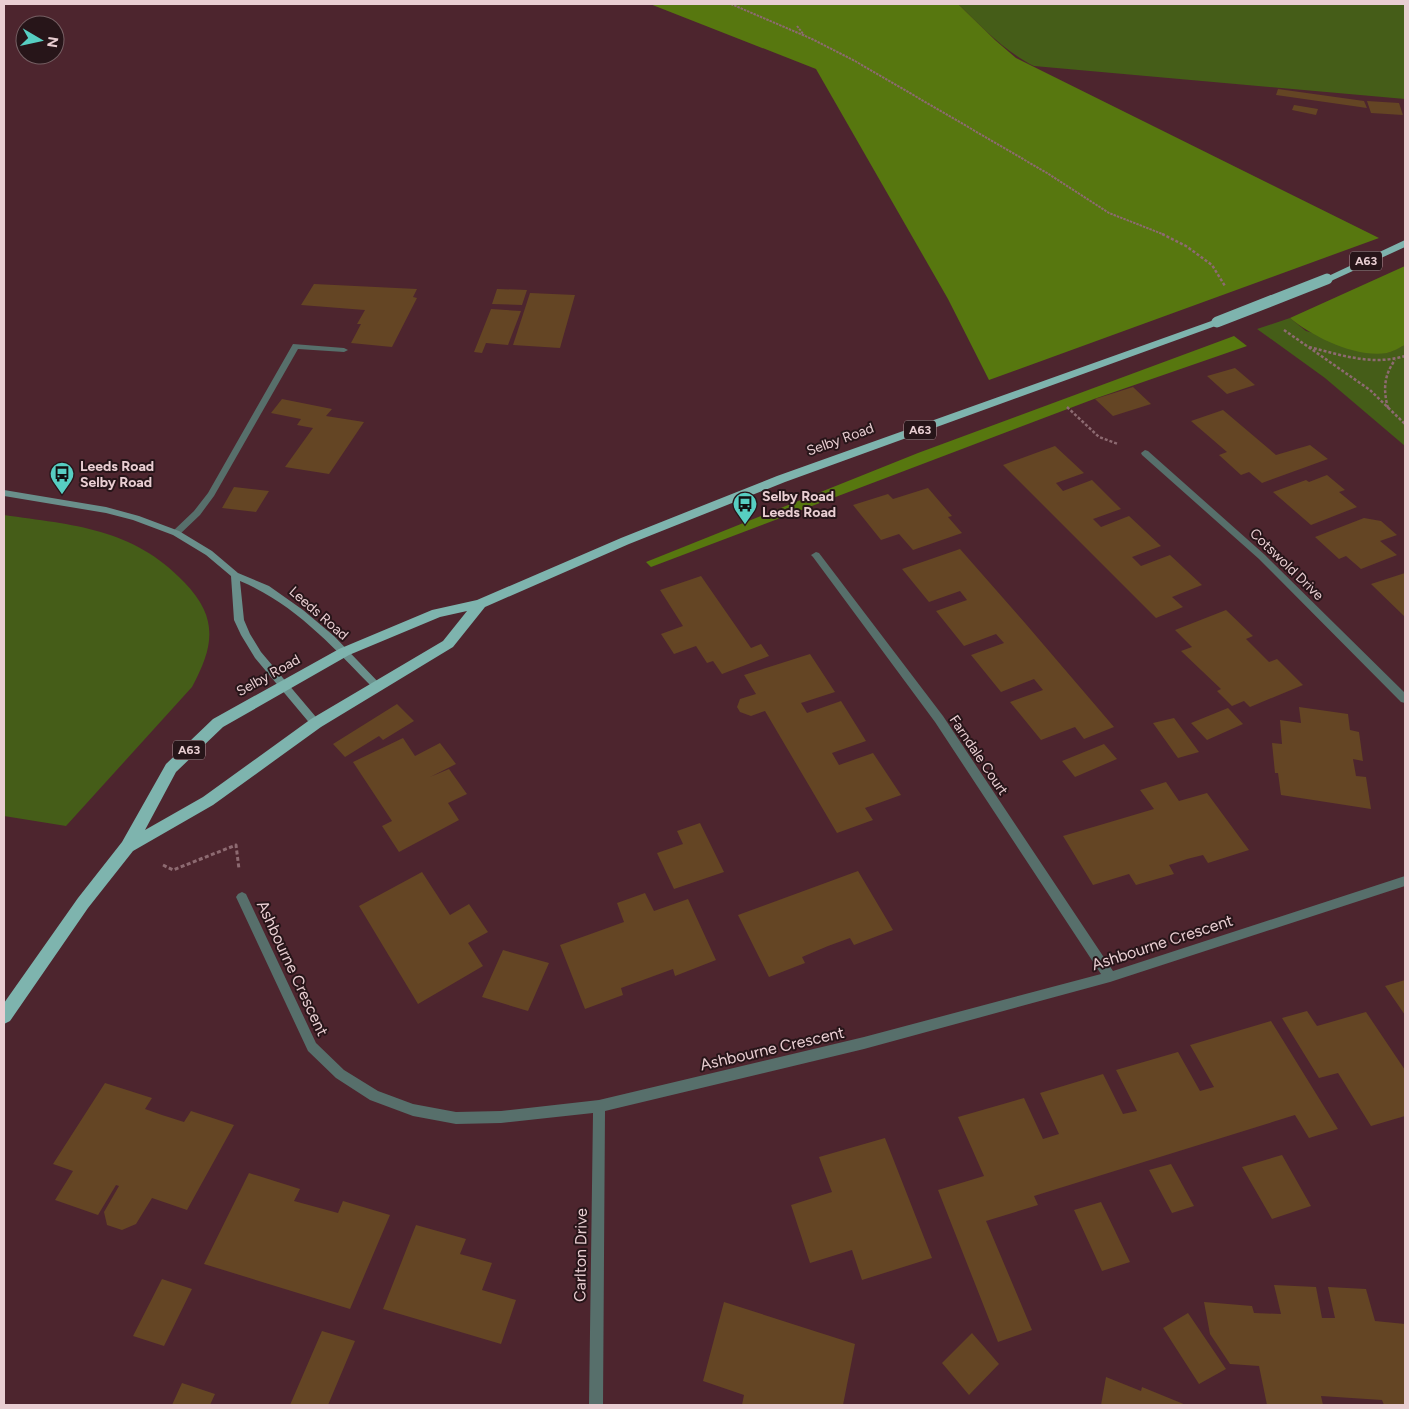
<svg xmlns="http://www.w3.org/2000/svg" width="1409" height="1409" font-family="Figtree,sans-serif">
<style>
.green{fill:#455d18}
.forest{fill:#57770f}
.building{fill:#644524}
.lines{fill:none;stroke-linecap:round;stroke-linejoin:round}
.path-far2{stroke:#8d6a71;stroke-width:2;stroke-dasharray:2.5 1;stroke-linecap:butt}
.path-far1{stroke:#8d6a71;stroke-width:2.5;stroke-dasharray:3 2;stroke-linecap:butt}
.path{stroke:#8d6a71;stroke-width:3;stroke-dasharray:4 2.5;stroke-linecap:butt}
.service{fill:#576f6b;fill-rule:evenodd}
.minor{fill:#576f6b;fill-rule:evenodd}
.secondary{fill:#6a8f8b;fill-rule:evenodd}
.trunk{fill:#7eb4ae;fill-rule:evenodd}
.trunk-bridge{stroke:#7eb4ae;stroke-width:11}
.labels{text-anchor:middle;stroke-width:4;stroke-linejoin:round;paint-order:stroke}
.shield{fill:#271519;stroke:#af969a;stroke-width:1}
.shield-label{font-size:12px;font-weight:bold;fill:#e9ced2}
.street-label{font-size:14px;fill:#e9ced2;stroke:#271519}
.poi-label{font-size:14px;font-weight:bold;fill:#e9ced2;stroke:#271519;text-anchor:start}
.near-street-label{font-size:16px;fill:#e9ced2;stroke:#271519}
</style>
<rect width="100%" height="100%" fill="#4d252e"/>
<!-- green -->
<path class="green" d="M958,4H1405V99L1034,66C1004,51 982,27 958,4Z
M1290,318L1306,331L1388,353L1405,345V446L1325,378L1257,329Z
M4,515C73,525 133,528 184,582C219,618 214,646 192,687L66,826L4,816Z"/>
<!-- forest -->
<path class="forest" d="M650,4H958L995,40L1016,58L1379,238L989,380L948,299L816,69Z
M1405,266V345C1400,347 1393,352 1387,353C1356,358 1313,337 1290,318Z
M1234,336L1247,346L1094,399L651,567L646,562L918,453Z"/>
<!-- building -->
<path class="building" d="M1278,89L1364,101L1367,108L1276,95Z
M1367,101L1399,103L1403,115L1371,113Z
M1294,105L1318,109L1316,115L1292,110Z
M314,284L417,289L413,297L417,298L392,347L351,343L361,324H357L365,310L301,305Z
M497,289L527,290L522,305L492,304Z
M530,293L575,295L560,348L513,345Z
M491,309L521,311L508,345L486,343L482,353L474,352Z
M1235,368L1255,385L1227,394L1207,376Z
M1133,387L1151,404L1113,416L1095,399Z
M282,399L332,409L326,416L364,422L329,474L285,467L313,428L297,425L301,419L271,413Z
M1223,410L1276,455L1310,445L1328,459L1262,483L1249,472L1241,475L1219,455L1227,452L1191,421Z
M1055,446L1084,473L1056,483L1063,491L1092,480L1121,509L1093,519L1101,527L1129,516L1161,546L1132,557L1141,566L1170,555L1202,585L1172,597L1183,607L1156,618L1003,465Z
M1327,475L1345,490L1339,492L1357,507L1311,525L1273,492L1306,480L1309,482Z
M234,487L269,491L256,512L222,508Z
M928,488L952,516L948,517L962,533L913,550L899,534L881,540L853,505L888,494L893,499Z
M1364,518L1381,521L1397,535L1380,541L1397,555L1361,569L1346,556L1339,559L1315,537Z
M960,549L1025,623L1114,727L1084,739L1075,727L1041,740L1010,702L1043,690L1034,679L1001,692L971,655L1004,643L996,634L964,646L936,611L967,600L960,591L929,602L902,569Z
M1405,573V617L1371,584Z
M701,576L751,648L761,644L769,656L722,674L713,661L707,663L696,646L674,654L661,634L683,626L660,590Z
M1226,610L1253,636L1246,639L1269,662L1277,659L1303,685L1250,707L1244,701L1232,706L1217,691L1221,689L1181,651L1192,647L1175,630Z
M810,654L835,692L801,703L807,713L841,701L866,741L832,753L839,765L873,753L901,795L865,808L873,820L837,833L765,711L751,716L740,712L737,707L740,699L756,694L744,675Z
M397,704L414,721L383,740L379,736L345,757L333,744Z
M1299,707L1348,714L1350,730L1359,732L1363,761L1353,759L1356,776L1366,777L1371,809L1281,795L1278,773H1275L1272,743L1282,744L1280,720L1301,723Z
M1228,708L1243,724L1207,740L1191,723Z
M1174,718L1199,752L1178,758L1153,723Z
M403,738L415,756L440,743L456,764L430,777L449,769L467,794L448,803L459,820L399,852L382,826L392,821L353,762Z
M1104,744L1117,759L1075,777L1062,761Z
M1166,782L1179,801L1207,793L1249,850L1208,863L1203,855L1187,859L1169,865L1174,874L1136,885L1129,874L1093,885L1063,836L1154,809L1140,790Z
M700,823L724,872L674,889L657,853L683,844L677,831Z
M858,871L893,930L854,945L850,938L828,946L802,957L805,963L769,977L738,915Z
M422,872L450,915L469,904L488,932L468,943L483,966L418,1004L359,906Z
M645,893L654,911L688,899L716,960L675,976L673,969L621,988L623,995L585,1009L560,945L624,922L617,903Z
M503,950L549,963L528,1011L482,997Z
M1405,980V1015L1385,986Z
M1307,1011L1317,1026L1366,1012L1405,1070V1116L1371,1126L1338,1073L1319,1078L1282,1018Z
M1271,1021L1338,1129L1309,1138L1295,1115L1034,1196L1038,1205L986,1221L1032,1330L998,1342L938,1190L984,1176L958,1117L1024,1098L1043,1139L1059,1134L1040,1093L1103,1074L1123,1114L1137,1111L1116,1070L1178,1052L1200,1091L1214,1087L1190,1045Z
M105,1083L152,1098L145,1109L162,1115L184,1122L191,1111L234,1125L187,1210L152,1198L136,1224L122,1230L107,1225L104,1212L119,1186L116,1185L98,1215L55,1200L73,1171L53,1164Z
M885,1138L932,1258L862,1280L852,1250L810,1263L791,1205L832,1192L819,1157Z
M1282,1155L1311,1206L1272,1219L1242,1167Z
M1171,1164L1194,1206L1172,1213L1149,1170Z
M249,1173L300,1189L294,1201L338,1213L343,1201L390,1215L350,1309L204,1264Z
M1101,1202L1130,1262L1102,1271L1074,1210Z
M416,1225L466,1239L460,1254L492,1263L482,1290L516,1300L501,1344L383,1309Z
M162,1279L192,1289L164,1346L133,1336Z
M1274,1285L1316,1287L1322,1318H1335L1328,1287L1366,1289L1375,1321L1405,1324V1405H1384L1382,1400L1321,1396L1323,1405H1267L1259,1366L1230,1364L1210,1334L1204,1302L1252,1306L1254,1313L1281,1314Z
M724,1302L855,1344L843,1405H742L744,1395L703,1381Z
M1188,1313L1226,1369L1199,1384L1163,1328Z
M322,1331L355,1341L328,1405H290Z
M972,1333L999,1364L969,1395L942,1363Z
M1106,1377L1141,1391L1142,1387L1186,1405H1101Z
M182,1383L215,1394L210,1405H172Z"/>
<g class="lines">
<!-- path-far2 -->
<path class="path-far2" d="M731,4L812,39L855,61L1047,173L1109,213L1165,235
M797,26L804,35"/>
<!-- path-far1 -->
<path class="path-far1" d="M1162,234L1186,246L1212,265L1225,286
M1284,330L1370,390L1405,424
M1309,347C1341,355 1372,366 1405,356
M1067,407L1099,437L1118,444
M1388,408C1383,390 1384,375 1395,360"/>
<!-- path -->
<path class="path" d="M163,865L173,870L236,845L239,869"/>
<!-- service -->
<path class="service" d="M293,344L344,348L348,350L344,352L298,349L214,496L200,515L179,535H173L172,533L173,531L194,511L208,493Z"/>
<!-- minor -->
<path class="minor" d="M1145,450L1148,451L1265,555L1405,693V703L1401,702L1259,559L1142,455L1141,453Z
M816,552L819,553L943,716L1113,971L1405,876V886L1110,982L864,1049L605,1111L603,1405H589L593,1113L501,1123L456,1124L413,1116L370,1100L336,1078L308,1051L236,897L238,894L242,892L246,894L316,1043L344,1070L378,1091L413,1104L456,1112L501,1111L599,1100L864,1037L1101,974L935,722L813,557L811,555Z"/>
<!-- secondary -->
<path class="secondary" d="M4,490L106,507L139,516L179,531L212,551L238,573L269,586L303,610L334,636L382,686L380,689H374C333,647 295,604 240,581L244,620L250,634L261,652L321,723L320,726H312L255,658L241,635L234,620L231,576L206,555L173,535L133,520L106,513L4,496Z"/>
<!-- trunk -->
<path class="trunk" d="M1405,240V247L1331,281L1322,279Z
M1217,319L1222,322L1221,324L785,482L629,544L485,607L453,647L321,727L213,805L133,851L88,908L10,1021L4,1024V1003L78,898L122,842L166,764L213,719L339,649L432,610L477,600L621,538L777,476ZM467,611L443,641L311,719L203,797L145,830L176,772L223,727L349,655L440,617Z"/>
<!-- trunk-bridge -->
<path class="trunk-bridge" d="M1217,322L1327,279"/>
</g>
<!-- icons -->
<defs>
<symbol id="bus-pin" viewBox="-11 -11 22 30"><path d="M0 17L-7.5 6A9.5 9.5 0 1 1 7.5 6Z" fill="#57cec2" stroke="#271519"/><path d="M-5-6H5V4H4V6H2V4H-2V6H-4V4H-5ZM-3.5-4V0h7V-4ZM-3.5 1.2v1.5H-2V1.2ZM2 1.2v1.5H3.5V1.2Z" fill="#111"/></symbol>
</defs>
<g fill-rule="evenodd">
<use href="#bus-pin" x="48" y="460" width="28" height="38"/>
<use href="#bus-pin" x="731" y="490" width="28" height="38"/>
</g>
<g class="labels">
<!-- shield labels -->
<g class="shield">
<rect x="1350" y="251.5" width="32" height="19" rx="4"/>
<rect x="904" y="420.5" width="32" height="19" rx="4"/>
<rect x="173" y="740.5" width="32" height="19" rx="4"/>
</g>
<g class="shield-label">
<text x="1366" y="265">A63</text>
<text x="920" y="434">A63</text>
<text x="189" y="754">A63</text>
</g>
<!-- street labels -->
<g class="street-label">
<text transform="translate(840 439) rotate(-20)" y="5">Selby Road</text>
<text transform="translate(1287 564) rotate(44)" y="5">Cotswold Drive</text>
<text transform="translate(319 613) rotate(41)" y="5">Leeds Road</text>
<text transform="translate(268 675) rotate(-29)" y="5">Selby Road</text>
<text transform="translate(979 755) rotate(56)" y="5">Farndale Court</text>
</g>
<!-- poi labels -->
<g class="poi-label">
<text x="80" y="471">Leeds Road<tspan x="80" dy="16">Selby Road</tspan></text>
<text x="762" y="501">Selby Road<tspan x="762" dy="16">Leeds Road</tspan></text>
</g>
<!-- near-street labels -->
<g class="near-street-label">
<text transform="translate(1162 942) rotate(-18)" y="6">Ashbourne Crescent</text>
<text transform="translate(293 968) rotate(65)" y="6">Ashbourne Crescent</text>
<text transform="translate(772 1048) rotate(-13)" y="6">Ashbourne Crescent</text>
<text transform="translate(580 1255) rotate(-89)" y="6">Carlton Drive</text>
</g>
</g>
<!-- border -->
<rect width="1409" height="1409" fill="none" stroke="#e9ced2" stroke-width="10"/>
<!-- north arrow -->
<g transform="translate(40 40) rotate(99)"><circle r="24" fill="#271519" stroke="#755f63"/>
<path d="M0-4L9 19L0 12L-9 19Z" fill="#57cec2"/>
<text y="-8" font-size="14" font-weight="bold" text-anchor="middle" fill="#e9ced2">N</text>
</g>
</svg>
